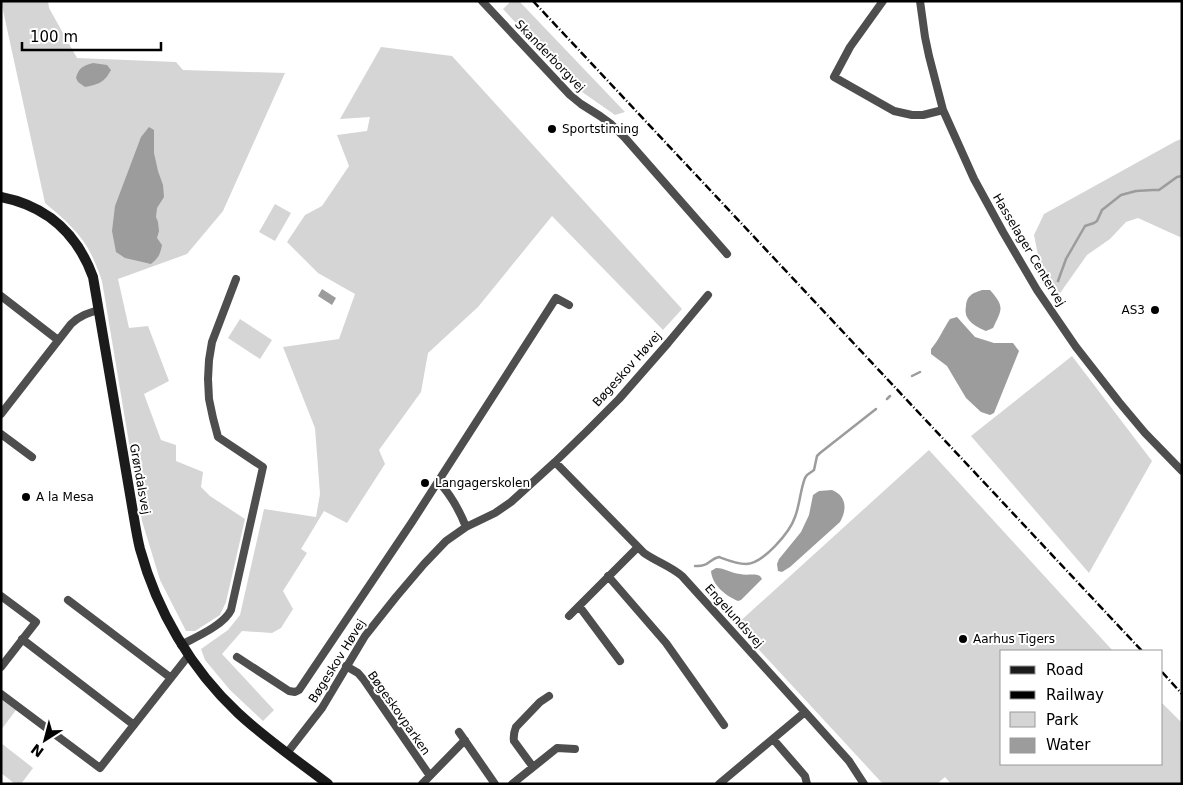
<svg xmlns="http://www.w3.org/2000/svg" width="1183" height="785" font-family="'DejaVu Sans',sans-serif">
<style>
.green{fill:#d5d5d5}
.water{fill:#9c9c9c}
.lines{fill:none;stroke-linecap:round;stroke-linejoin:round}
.stream{stroke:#9c9c9c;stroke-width:2.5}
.street{stroke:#4e4e4e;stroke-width:8}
.secondary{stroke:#1b1b1b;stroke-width:10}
.rail{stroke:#000;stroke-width:2.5;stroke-dasharray:8 2.5 1 2.5;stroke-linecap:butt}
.poi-dot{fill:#000;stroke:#fff;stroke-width:2}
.labels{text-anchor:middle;stroke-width:4;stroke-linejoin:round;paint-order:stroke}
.street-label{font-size:12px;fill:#000;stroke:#fff}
.poi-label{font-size:12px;fill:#000;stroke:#fff;text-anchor:start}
</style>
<rect width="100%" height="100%" fill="#fff"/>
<!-- green -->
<path class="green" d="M1,1H48L49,8L77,58L176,62L183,70L285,73L223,211L187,254L118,279L129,328L148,326L169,381L144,394L161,440L176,445V461L203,472L201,487L210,496L245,519L226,602L220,615L195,631H186L160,580L142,521L102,281C99,273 96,264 92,256C82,234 63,218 45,203Z
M511,1H519L625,112L615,115L575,87L503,9Z
M381,47L452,56L682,309L663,330L552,216L478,307L428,353L421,392L379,450L385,464L347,523L324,511L301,549L307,553L283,591L293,609L281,628L272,633L242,631L222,654L274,710L263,721L230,690L205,660L201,649L228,630L240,615L264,509L316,517L320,494L315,428L283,347L339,339L355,294L318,273L287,242L305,215L322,206L349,166L337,135L367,131L370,117L340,119Z
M1182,139V238L1138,218L1126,222L1110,239L1087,255L1058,296L1039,260L1034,235L1044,214L1176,141Z
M275,204L291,213L275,241L259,232Z
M240,319L272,340L260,359L228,338Z
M1072,356L1152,461L1089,573L971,436Z
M929,450L1113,651H1002V764H1162V703L1182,723V784H951L945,777L937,784H883L736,625Z
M1,699L16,710L1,730Z
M1,743L33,768L21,784H15L1,773Z"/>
<!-- water -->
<path class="water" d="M93,63L107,65L111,70C104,83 99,84 85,87L78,82L76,78C79,67 83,66 93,63Z
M149,127L154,130V153L158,171L163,185L164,197L157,208L156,217L158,222L159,231L157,238L162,245C160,255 159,257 151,264L125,258L116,252L112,231L115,206L141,137Z
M322,289L336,298L332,305L318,296Z
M982,290H990C1005,307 1002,309 993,328L986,331C975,326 963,320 966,306C966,302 968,297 971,295C973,293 979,291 982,290Z
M957,317L975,337L994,343H1013L1019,351L994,413L990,415L981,412L966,398L947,366L931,354V349C939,340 943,329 950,319Z
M832,490C847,496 847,510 840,522L790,567L782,572L778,571L777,564L779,559L801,532L809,515L813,495L819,491Z
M716,568C725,568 731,573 740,574C747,576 754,573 760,576L762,579L741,600L738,601C726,596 712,585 711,571Z"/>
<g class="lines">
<!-- stream -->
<path class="stream" d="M1058,281L1066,259L1085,226L1094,223L1097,221L1102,210L1121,195L1136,191L1153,190H1159L1177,177L1182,176
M912,376L920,372
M887,399L890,396
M695,566C709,567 709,559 719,557C727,560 737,564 746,564C763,564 790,532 795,517C800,504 800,491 805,478L807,475L814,470L817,456L820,453L876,409"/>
<!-- street -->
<path class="street" d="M482,1L570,95L581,104L600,116L611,124L626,139L727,254
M883,1L850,47L834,77L894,111L912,115H923L943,110
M920,1L925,37L929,56L943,110L974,179L1003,232L1037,290L1076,347L1119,402L1145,433L1182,471
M1,296L58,340
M1,414L71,324C79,316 88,313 99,310
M1,434L32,457
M555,462L644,553C657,562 670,566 682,576L805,712L849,761L864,784
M438,481C451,495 459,509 466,527
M608,576L666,643L724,725
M1,596L36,622L1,667
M68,600L171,678
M579,606L620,661
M569,616L638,547
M22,639L134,725
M181,645C196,637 224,625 231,610L263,467L218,437L213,418L209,399L208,379L209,360L212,342L236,279
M237,657L289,691L295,692L299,690L412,522L556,298L569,305
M346,666L358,673L364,680L430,776
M1,694L100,768L189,655
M459,732L495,784
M773,739L805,776L807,784
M287,753L322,708L365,636L396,597L424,564L446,541L466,527L495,513L511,502L555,462L587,431L619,399L668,343L708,295
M533,767L514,741C513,735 514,732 516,727L540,702L549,696
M422,784L465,740
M512,784L557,748L575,749
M719,784L805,712"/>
<!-- secondary -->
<path class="secondary" d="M1,197C47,206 77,233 93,277L133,512C135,524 137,537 140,549C157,611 191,669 238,713C266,739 298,761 328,784"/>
<!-- rail -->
<path class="rail" d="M533,1L1142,651
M1162,672L1182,694"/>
</g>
<!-- markers -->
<g class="poi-dot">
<circle cx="552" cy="129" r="5"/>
<circle cx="1155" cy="310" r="5"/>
<circle cx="425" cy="483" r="5"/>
<circle cx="26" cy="497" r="5"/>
<circle cx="963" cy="639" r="5"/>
</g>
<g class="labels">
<!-- street labels -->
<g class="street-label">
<text transform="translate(550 56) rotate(46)" y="4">Skanderborgvej</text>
<text transform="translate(1029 250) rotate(59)" y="4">Hasselager Centervej</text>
<text transform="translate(627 369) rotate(-48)" y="4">Bøgeskov Høvej</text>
<text transform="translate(140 479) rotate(80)" y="4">Grøndalsvej</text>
<text transform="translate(734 616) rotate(48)" y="4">Engelundsvej</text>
<text transform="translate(337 661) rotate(-58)" y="4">Bøgeskov Høvej</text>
<text transform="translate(399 713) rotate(55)" y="4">Bøgeskovparken</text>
</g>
<!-- poi labels -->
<g class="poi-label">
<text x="562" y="133">Sportstiming</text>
<text x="1145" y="314" text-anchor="end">AS3</text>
<text x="435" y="487">Langagerskolen</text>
<text x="36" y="501">A la Mesa</text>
<text x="973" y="643">Aarhus Tigers</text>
</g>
</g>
<!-- border -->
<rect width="1183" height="785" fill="none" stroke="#000000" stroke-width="5"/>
<!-- legend -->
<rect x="1000" y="650" width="162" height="115" fill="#ffffff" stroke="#999999"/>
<rect x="1010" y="666" width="25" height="8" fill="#1b1b1b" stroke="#999999"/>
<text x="1046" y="675" font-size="15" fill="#000000">Road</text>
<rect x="1010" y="691" width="25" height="8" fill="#000000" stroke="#999999"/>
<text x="1046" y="700" font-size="15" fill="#000000">Railway</text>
<rect x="1010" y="712" width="25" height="15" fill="#d5d5d5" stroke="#999999"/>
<text x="1046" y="725" font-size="15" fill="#000000">Park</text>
<rect x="1010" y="738" width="25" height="15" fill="#9c9c9c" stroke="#999999"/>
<text x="1046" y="750" font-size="15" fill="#000000">Water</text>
<!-- north arrow -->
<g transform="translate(45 740) rotate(216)" stroke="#ffffff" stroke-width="4" paint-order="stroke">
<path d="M0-4L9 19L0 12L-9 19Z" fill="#000000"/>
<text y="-8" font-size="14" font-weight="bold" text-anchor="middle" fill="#000000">N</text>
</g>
<!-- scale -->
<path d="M22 42v8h139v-8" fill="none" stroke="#000000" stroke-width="2.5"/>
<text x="30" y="42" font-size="15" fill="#000000" stroke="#ffffff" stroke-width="4" paint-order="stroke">100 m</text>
</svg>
